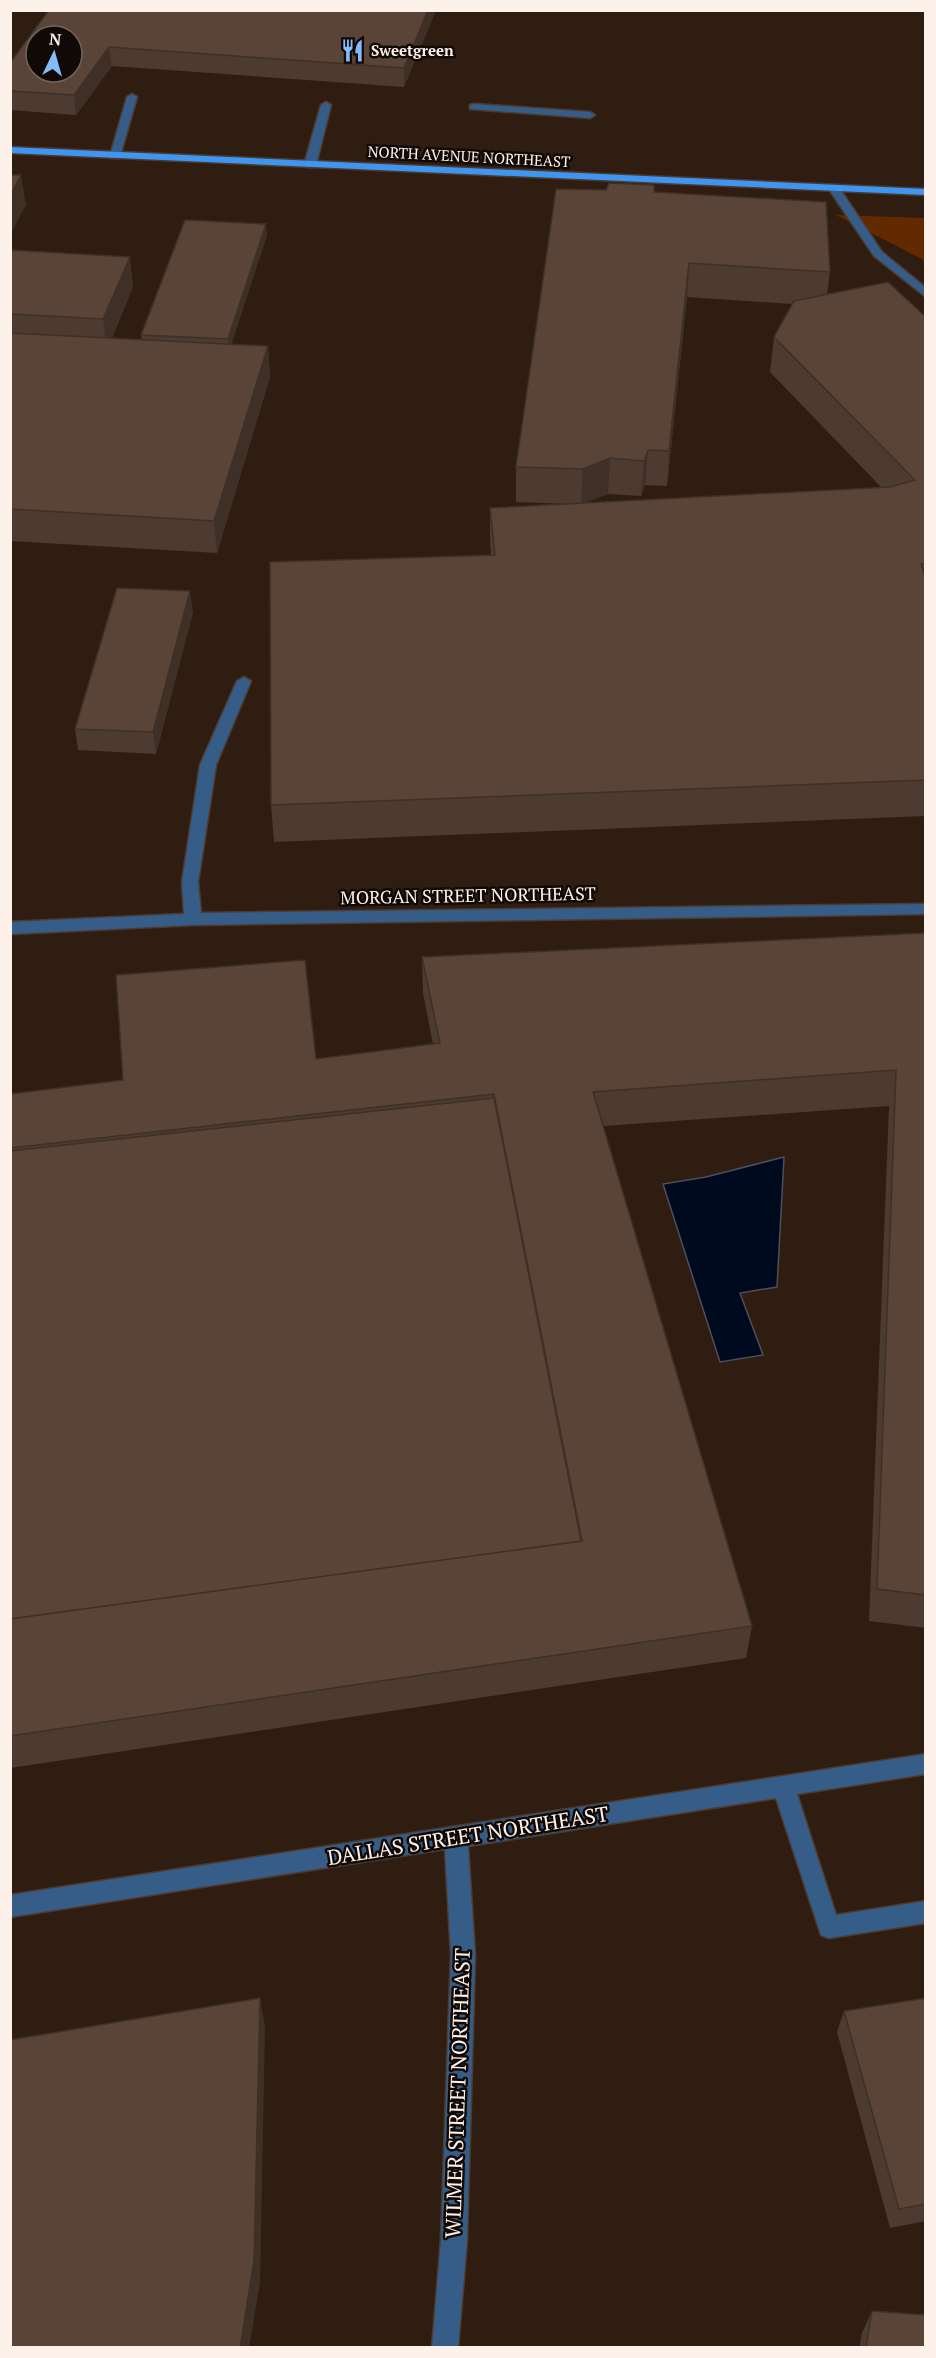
<svg xmlns="http://www.w3.org/2000/svg" width="936" height="2358" font-family="'PT Serif',serif">
<style>
.green{fill:#632a00}
.water{fill:#000a1e;stroke:#4c4f5b;stroke-width:1.5}
.lines{fill:none;stroke-linecap:round;stroke-linejoin:round}
.minor-casing{stroke:#4d3b30;stroke-width:3}
.major-casing{stroke:#4d3b30;stroke-width:3}
.minor{fill:#355d88;fill-rule:evenodd}
.major{fill:#3e96f0;fill-rule:evenodd}
.wall{fill:#4d3a30;fill-rule:evenodd}
.shaded-wall{fill:#3f3027}
.building{fill:#5a4438;stroke:#3f3027;stroke-width:1.5;fill-rule:evenodd}
.labels{text-anchor:middle;stroke-width:5;stroke-linejoin:round;paint-order:stroke}
.far-poi-label{font-size:15px;font-weight:bold;fill:#fef1ea;stroke:#110905;text-anchor:start}
.far-street-label{font-size:15px;fill:#fef1ea;stroke:#110905}
.street-label{font-size:18px;fill:#fef1ea;stroke:#110905}
.near-street-label{font-size:21px;fill:#fef1ea;stroke:#110905}
</style>
<rect width="100%" height="100%" fill="#301d12"/>
<!-- green -->
<path class="green" d="M836,215L925,218V261L918,257Z"/>
<!-- water -->
<path class="water" d="M784,1157L777,1287L740,1293L763,1355L720,1362L663,1184L706,1177Z"/>
<g class="lines">
<defs>
<path id="minor" d="M132,94L137,97L120,156L119,158H111L110,156L127,97Z
M326,102L331,105L316,165L314,167H306L304,165L321,105Z
M474,104L590,112L595,115L590,118L470,109V105Z
M834,185L838,186L882,252L926,288V297L874,256L828,188Z
M244,677L251,681L216,765L198,882L201,913L926,904V914L193,925L10,934V922L184,914L182,882L200,765L237,681Z
M926,1754V1774L797,1794L836,1915L926,1901V1923L829,1938L821,1935L776,1798L468,1846L475,1955L467,2240L458,2348H432L441,2240L451,1955L445,1849L10,1917V1895Z"/>
<path id="major" d="M10,147L926,189V195L10,153Z"/>
</defs>
<!-- minor casing -->
<use href="#minor" class="minor-casing"/>
<!-- major casing -->
<use href="#major" class="major-casing"/>
<!-- minor -->
<use href="#minor" class="minor"/>
<!-- major -->
<use href="#major" class="major"/>
</g>
<!-- wall -->
<path class="wall" d="M49,10H436L404,87L112,66L76,115L10,110V63Z
M606,190L654,192L830,272L827,294L926,317V816L274,842L271,805L491,555L490,543V508L568,504L516,502V467ZM687,297L792,304L774,337L770,372L882,488L584,503L608,494L641,496L645,485L667,486Z
M267,235L231,345L268,346L270,377L217,553L10,541V250L133,287L112,338L142,340L141,335Z
M193,612L156,754L78,750L75,729Z
M926,933V1628L869,1621L889,1106L603,1126L752,1626L746,1658L10,1768V1094L316,1059L433,1044L423,993L422,957Z
M926,1998V2221L890,2228L837,2032L844,2011Z
M872,2311L926,2348H859L862,2333Z"/>
<!-- shaded-wall -->
<path class="shaded-wall" d="M428,10H436L404,87V68Z
M109,47L112,66L76,115L74,95Z
M21,175L26,205L10,235V196Z
M266,224L267,235L229,350L228,339Z
M130,257L133,287L107,350L103,319Z
M689,263L687,297L667,486L669,451Z
M268,346L270,377L217,553L214,521Z
M648,450L645,485L641,496L644,461Z
M610,458L608,494L581,504L583,469Z
M190,591L193,612L156,754L153,732Z
M260,1998L265,2026L260,2283L249,2348H240Z"/>
<!-- building -->
<path class="building" d="M49,10H428L404,68L109,47L74,95L10,91V63ZM36,36H72V72H36Z
M10,175H21L10,196Z
M609,183L654,185V192L826,202L830,272L689,263L669,451L648,450L644,461L610,458L583,469L516,467L556,189L606,190Z
M185,220L266,224L228,339L141,335Z
M10,250L130,257L103,319L10,314Z
M888,282L926,317V563L921,564L926,579V780L271,805L270,562L495,555L490,508L890,487L915,480L774,337L794,301Z
M10,333L268,346L214,521L10,509Z
M117,588L190,591L153,732L75,729Z
M926,933V1595L877,1589L896,1070L593,1092L752,1626L10,1736V1619L582,1541L494,1094L10,1148V1094L123,1080L116,975L305,960L316,1059L440,1043L422,957Z
M494,1098L581,1541L10,1619V1151Z
M260,1998L254,2260L240,2348H10V2040Z
M926,1998V2204L899,2209L844,2011Z
M872,2311L926,2315V2348H866Z"/>
<!-- icons -->
<defs>
<symbol id="restaurant-bare" viewBox="-9 -9 18 18"><path d="M-5-6h1v4h1v-4h1v4h1v-4h1v5L-1.5 .5V6h-2V.5L-5-1ZM5-6V6H3V1.5H1.5Q1.5-4 5-6Z" fill="#83bcfb" stroke="#110905" stroke-width="2.5" paint-order="stroke"/></symbol>
</defs>
<g fill-rule="evenodd">
<use href="#restaurant-bare" x="336" y="34" width="33" height="33"/>
</g>
<g class="labels">
<!-- far-poi labels -->
<g class="far-poi-label">
<text x="371" y="56">Sweetgreen</text>
</g>
<!-- far-street labels -->
<g class="far-street-label">
<text transform="translate(469 157) rotate(3)" y="5">NORTH AVENUE NORTHEAST</text>
</g>
<!-- street labels -->
<g class="street-label">
<text transform="translate(468 896) rotate(-1)" y="6">MORGAN STREET NORTHEAST</text>
</g>
<!-- near-street labels -->
<g class="near-street-label">
<text transform="translate(468 1836) rotate(-9)" y="7">DALLAS STREET NORTHEAST</text>
<text transform="translate(458 2093) rotate(-88)" y="7">WILMER STREET NORTHEAST</text>
</g>
</g>
<!-- border -->
<rect width="936" height="2358" fill="none" stroke="#fef1ea" stroke-width="24"/>
<!-- north arrow -->
<g transform="translate(54 54) rotate(5)"><circle r="28" fill="#110905" stroke="#706661" stroke-width="1.5"/>
<path d="M0-4.5L10 22L0 15L-10 22Z" fill="#83bcfb"/>
<text y="-9" font-size="16" font-weight="bold" text-anchor="middle" fill="#fef1ea">N</text>
</g>
</svg>
